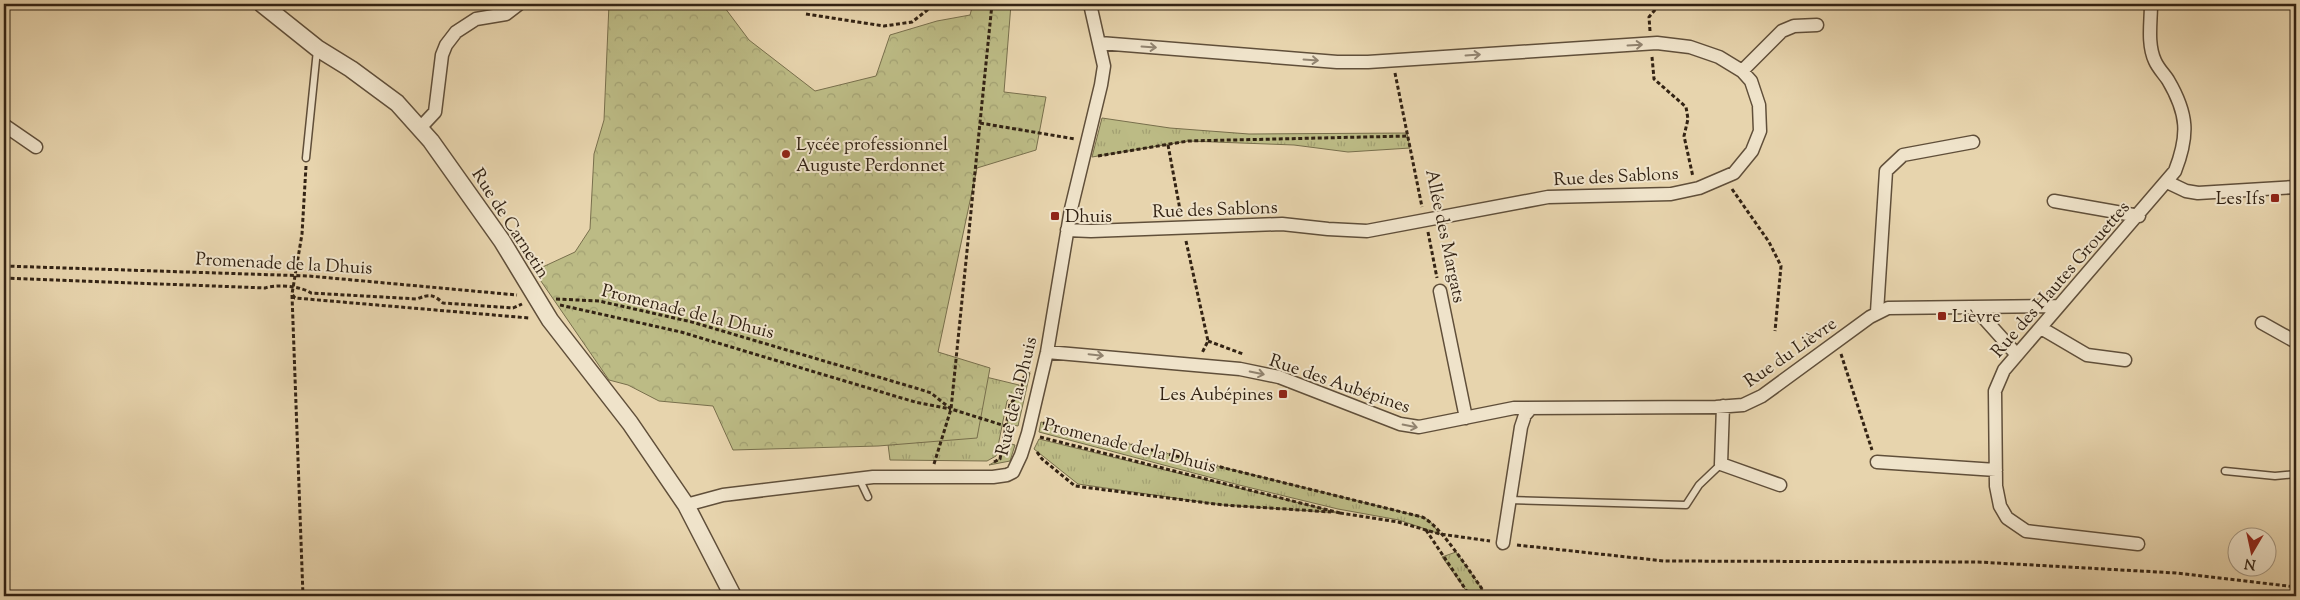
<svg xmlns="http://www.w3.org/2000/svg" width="2300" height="600" font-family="'Sorts Mill Goudy',serif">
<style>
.grass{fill:url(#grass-tufts);stroke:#786f4c}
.forest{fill:url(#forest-crowns);stroke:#786f4c}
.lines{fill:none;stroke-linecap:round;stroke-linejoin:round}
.service-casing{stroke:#604f3a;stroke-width:9}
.minor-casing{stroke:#604f3a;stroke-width:15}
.tertiary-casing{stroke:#604f3a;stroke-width:19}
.path{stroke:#332314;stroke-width:3;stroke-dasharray:4 2.5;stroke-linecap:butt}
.service{stroke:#efe3ca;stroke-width:6}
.minor{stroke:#efe3ca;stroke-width:12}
.tertiary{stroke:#efe3ca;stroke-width:16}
.oneway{stroke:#91836f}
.poi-dot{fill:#8f2418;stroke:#efe3ca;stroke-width:2}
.labels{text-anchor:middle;stroke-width:4;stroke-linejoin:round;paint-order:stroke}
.poi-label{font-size:18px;fill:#332314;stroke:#efe3ca;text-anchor:start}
.street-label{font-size:18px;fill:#332314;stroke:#efe3ca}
</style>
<defs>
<pattern id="grass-tufts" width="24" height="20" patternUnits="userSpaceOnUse" patternTransform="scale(1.25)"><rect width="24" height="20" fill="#bcbb85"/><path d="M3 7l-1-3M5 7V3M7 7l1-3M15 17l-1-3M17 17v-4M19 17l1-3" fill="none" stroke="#a2a072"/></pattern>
<pattern id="forest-crowns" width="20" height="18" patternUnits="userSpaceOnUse" patternTransform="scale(1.25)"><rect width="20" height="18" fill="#bcbb85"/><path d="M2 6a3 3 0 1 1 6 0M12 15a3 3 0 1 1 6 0" fill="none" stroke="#a2a072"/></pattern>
</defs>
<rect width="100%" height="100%" fill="#e7d4ad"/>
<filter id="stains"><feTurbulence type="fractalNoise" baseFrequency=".004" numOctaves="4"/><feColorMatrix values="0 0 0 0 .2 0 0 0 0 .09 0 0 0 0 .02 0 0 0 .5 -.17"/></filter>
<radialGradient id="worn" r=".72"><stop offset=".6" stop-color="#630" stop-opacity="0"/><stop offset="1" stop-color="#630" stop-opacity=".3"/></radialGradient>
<!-- grass -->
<path class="grass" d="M1102,118L1170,128L1249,134L1407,133L1410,148L1348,152L1294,145L1188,141L1092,157Z
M928,363L1019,385L1018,390L1007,401L996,456L987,461L890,460L885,421Z
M1025,372L1030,373L1018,426L1007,424L1010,404L1021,392Z
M1041,422L1422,517L1429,520L1440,534L1399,520L1338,509L1239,485L1039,432Z
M1039,439L1340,513L1223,505L1078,484L1034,449Z
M1004,442L1015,445L1010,461L989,465L1000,459Z
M1456,552L1487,596H1470L1442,557Z"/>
<!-- forest -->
<path class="forest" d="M609,4H722L749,40L815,91L876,76L890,35L937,21L970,15L973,4H1011L1004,92L1046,97L1036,150L977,168L938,352L990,368L977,438L878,446L733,450L713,406L659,401L628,385L609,380L534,271L575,252L590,229L594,154L604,120Z"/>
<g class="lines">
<defs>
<path id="service" d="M306,158L317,50
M2225,471L2275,476L2296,474
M859,478L868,497
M1509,500L1686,505L1699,485L1721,464"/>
<path id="minor" d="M1742,71L1782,31L1794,26L1817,25
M4,125L36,147
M420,128L435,112L442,55L446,45L456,32L476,19L506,14L519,4
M2167,182L2186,191L2198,193L2296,187
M2054,201L2139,216
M1067,230L1091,231L1282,224L1328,229L1367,231L1548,197L1671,194L1699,188L1734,173L1752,151L1760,131L1759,105L1751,81L1742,71L1719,57L1690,47L1657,43L1368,62H1337L1100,43
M1440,291L1466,418
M1974,307L2017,355
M1877,312L1886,171L1903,155L1973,142
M2262,323L2296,342
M2041,328L2087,355L2125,360
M1047,352L1240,369L1279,377L1400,424L1419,427L1514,408L1716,407L1743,405L1762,396L1870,317L1888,308L2059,306
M1723,406L1721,464L1780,485
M1877,462L1996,470
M686,505L723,495L873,477H993L1007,475L1013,472L1021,455L1028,433L1047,352L1071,209L1101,85L1104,66L1090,4
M1503,543L1521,427L1525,415L1531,408
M2138,544L2026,531L2007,518L2000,506L1996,486L1995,391L2004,370L2175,171C2189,135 2188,114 2168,80C2164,74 2158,68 2155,61C2147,44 2151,22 2151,4"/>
<path id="tertiary" d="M262,4L317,48L351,69L397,103L431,141L502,241L550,320L630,423L686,505L733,596"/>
</defs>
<!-- service casing -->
<use href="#service" class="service-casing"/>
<!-- minor casing -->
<use href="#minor" class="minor-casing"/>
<!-- tertiary casing -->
<use href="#tertiary" class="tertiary-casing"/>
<!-- path -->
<path class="path" d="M806,14L884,26L912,22L935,4
M1650,31L1649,17L1660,4
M1652,57L1654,79L1686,107L1688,119L1684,136L1693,177
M1395,73L1422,207
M980,123L1075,139
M1168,145L1181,215
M1098,156L1188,141L1408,136
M306,166L302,234L292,294L295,298L529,318
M1732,189L1769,242L1781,266L1775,331
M1428,232L1437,278
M1186,241L1208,341L1202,353
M4,266L309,276L517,295
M4,278L265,288C276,284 301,286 311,293L417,299C429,294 433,294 443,303L513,308L522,304
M292,295L303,596
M556,299L599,301L692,322L919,389L931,393L951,409L1015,429
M560,305L681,332L915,402L950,409
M1208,341L1243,354
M1841,354L1872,450
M1043,423L1422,517C1440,524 1474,578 1487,596
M1040,437L1340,513
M1004,439L1012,441
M1037,452L1042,459L1075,486L1223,505L1331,512
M994,462L1000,459L1010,404L1021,392L1025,372L1030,373
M934,464L951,409L992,4
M1340,513L1398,522L1440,534L1490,541
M1426,530L1470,596
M1517,545L1664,561L1978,562L2176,573L2296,587"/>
<!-- service -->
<use href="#service" class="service"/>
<!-- minor -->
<use href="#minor" class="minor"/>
<!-- tertiary -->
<use href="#tertiary" class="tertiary"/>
</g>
<!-- one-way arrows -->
<defs><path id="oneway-shaft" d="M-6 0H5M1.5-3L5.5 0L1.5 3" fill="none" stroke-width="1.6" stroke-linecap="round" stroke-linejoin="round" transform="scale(1.25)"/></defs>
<g class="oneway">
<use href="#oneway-shaft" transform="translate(1635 45) rotate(-3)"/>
<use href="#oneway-shaft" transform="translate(1149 47) rotate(4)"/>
<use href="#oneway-shaft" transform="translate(1473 55) rotate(-4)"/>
<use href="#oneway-shaft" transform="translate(1311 60) rotate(4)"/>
<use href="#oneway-shaft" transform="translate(1096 355) rotate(6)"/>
<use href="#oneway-shaft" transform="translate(1257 373) rotate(12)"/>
<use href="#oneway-shaft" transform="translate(1410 426) rotate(11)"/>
</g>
<!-- markers -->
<g class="poi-dot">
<circle cx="786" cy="154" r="5"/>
<rect x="2270" y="193" width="10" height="10" rx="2.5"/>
<rect x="1050" y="211" width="10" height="10" rx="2.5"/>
<rect x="1937" y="311" width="10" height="10" rx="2.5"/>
<rect x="1278" y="389" width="10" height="10" rx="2.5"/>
</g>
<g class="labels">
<!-- poi labels -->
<g class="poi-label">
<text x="796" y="150">Lycée professionnel<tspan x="796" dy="21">Auguste Perdonnet</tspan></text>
<text x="2265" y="204" text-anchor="end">Les Ifs</text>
<text x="1065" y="222">Dhuis</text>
<text x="1952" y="322">Lièvre</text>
<text x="1273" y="400" text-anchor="end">Les Aubépines</text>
</g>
<!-- street labels -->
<g class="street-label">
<text transform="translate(1616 176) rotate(-3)" y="6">Rue des Sablons</text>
<text transform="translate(1215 209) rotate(-2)" y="6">Rue des Sablons</text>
<text transform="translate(511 223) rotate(57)" y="6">Rue de Carnetin</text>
<text transform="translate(1446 236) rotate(78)" y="6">Allée des Margats</text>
<text transform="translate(284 263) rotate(3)" y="6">Promenade de la Dhuis</text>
<text transform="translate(2060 279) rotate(-49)" y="6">Rue des Hautes Grouettes</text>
<text transform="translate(688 311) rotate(14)" y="6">Promenade de la Dhuis</text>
<text transform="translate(1790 352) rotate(-35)" y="6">Rue du Lièvre</text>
<text transform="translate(1340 383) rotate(19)" y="6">Rue des Aubépines</text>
<text transform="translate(1016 396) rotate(-76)" y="6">Rue de la Dhuis</text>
<text transform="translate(1130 445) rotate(14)" y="6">Promenade de la Dhuis</text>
</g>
</g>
<!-- margin -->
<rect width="2300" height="600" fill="none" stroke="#e7d4ad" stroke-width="20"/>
<rect x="5" y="5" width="2290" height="590" fill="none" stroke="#332314" stroke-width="2.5"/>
<rect x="10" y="10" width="2280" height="580" fill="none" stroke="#332314"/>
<!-- north arrow -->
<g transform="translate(2252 552) rotate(189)"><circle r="24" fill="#efe3ca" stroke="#a49681"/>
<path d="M0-4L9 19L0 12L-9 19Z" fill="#8f2418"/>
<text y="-8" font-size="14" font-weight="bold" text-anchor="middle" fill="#332314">N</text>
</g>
<rect width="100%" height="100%" filter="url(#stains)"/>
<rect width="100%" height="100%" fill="url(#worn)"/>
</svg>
